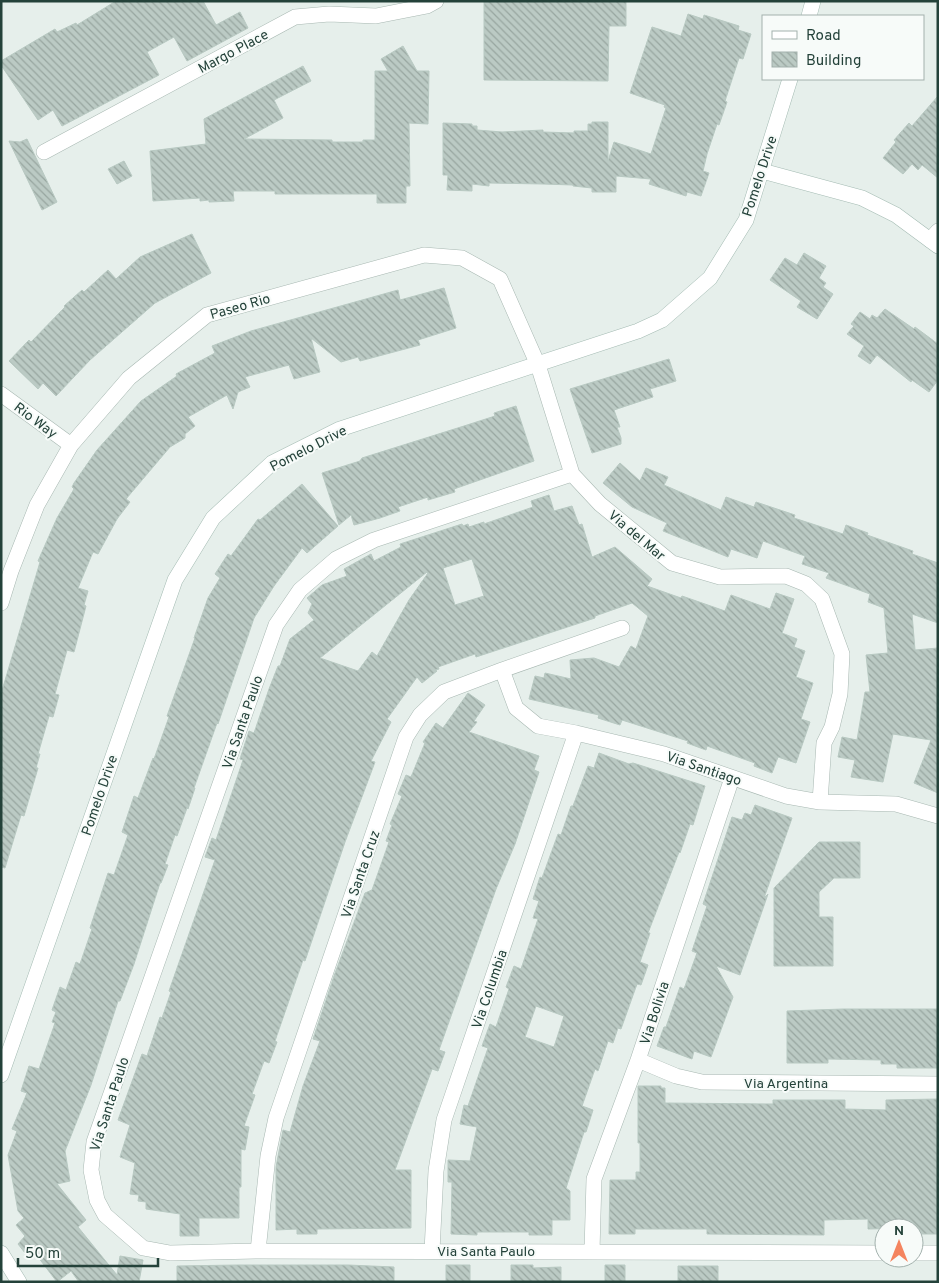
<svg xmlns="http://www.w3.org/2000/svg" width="939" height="1283" font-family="Overpass,sans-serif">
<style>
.building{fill:url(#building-back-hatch);stroke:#b8c9c2;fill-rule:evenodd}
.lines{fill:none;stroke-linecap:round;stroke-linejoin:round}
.street-casing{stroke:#a8b8b2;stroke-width:16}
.secondary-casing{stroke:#a4bbb3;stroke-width:16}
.street{stroke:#fff;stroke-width:15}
.secondary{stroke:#fff;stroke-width:15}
.labels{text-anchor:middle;stroke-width:4;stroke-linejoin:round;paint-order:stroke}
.street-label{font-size:14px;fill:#24423a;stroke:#f7fbf9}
</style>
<defs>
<pattern id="building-back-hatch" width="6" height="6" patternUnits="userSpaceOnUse" patternTransform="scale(1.25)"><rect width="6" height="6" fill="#bbcac4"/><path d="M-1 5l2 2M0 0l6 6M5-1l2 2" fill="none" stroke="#98a6a0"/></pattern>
</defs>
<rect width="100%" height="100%" fill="#e6efeb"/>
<!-- building -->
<path class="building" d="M116,1H203L216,25L240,12L248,28L187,61L174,37L147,52L159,75L62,126L53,110L38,120L1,65V61L55,29L57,32L76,23L77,25Z
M484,1H626V26H609L608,81L484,80Z
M688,14L703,19L704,15L739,26L738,30L751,34L743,59L739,58L725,101L727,102L719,125L717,124L707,154L703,171L709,173L701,196L687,192L686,196L649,184L651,179L616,176V192H592V188L573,186V185L543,184L489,183V186L472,184V191L447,190L448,175H443V123L472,124V126H477V130L502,132L543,130V132L574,133V131H588V124H592V122H608V161L614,142L651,154L666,108L664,107L665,105L630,93L652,27L681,36Z
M403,46L417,71H429L428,124L409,123L410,186H406V203H377V194H275V191H233L234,201L209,202V200L200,201V198L153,201L150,151L206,144L204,119L303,66L311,81L274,100L283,118L244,139L332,140V142H363V140H375V71H388L381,59Z
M938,96V178L922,165L918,170L912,164L903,174L883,158L896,142L894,140L909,123L912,126Z
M27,139L57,202L42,210L9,141L20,142Z
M124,161L132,176L117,184L108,169Z
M192,234L211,273L155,303L90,360L56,396L43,383L38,389L9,361L29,340L31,342L65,307L64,306L82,290L84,292L108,270L116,279L140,257Z
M804,253L826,266L819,278L826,283L823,287L833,294L817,319L797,307L801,301L770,280L785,258L797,265Z
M444,288L456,328L418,340L420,345L360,361L358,357L341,362L311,338L320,372L294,379L289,365L245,377L250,387L238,392L233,409L227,395L188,417L195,426L185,434V438L170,447L126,499L130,502L117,519L98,554L93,552L78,588L88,591L84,605L86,606L74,652L67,650L55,694L59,695L53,717L49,716L38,754H40L36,768H38L24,816L21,815L5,868L1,867V694L40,562L38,561L57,518L74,489L72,487L74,483L97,450L141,401L177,376L176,374L215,353L212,346L251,331L398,290L400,300Z
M885,309L914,329L915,327L938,344V380L929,392L912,380L911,382L877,355L870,364L858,356L864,346L847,334L854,326L851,324L860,312L870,319L872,315L877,318Z
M669,359L676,381L650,389L653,397L614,410L620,427H617L621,438V444L592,453L570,389Z
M516,406L534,461L454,489L455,492L428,500V497L398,507L400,511L380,518L354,525L351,515L339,525L322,473L360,461L362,458L464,426L495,416L494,413Z
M620,463L640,481L646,468L668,477L664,485L721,510L726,497L754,507L756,502L795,515L794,518L843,534L846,525L868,533L867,535L913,551L912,554L938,563V623L912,614L915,650L938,648V793L914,783L931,740L893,734L883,782L851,777L855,760L838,757L842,737L857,740L865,692H870L866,655L888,653L884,608L868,602L870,594L826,578L829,573L802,564L805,556L763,541L757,558L731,549L728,557L663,531L667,523L632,507L603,483Z
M302,484L338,526L307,553L302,548L274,586L254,618L218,724L217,723L194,788H195L188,809L187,808L177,836L175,835L165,864L168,865L161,883H160L134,964L120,1001H118L91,1085L65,1151L70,1181L57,1184L86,1220L78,1227L117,1275L120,1256L143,1260L139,1282H79L71,1271L57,1282L35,1253L29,1258L18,1244L25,1236L16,1225L24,1218L18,1211L8,1155L17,1131L12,1129L27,1093L21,1091L29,1066L39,1069L55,1023L52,1022L56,1012L52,1010L60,987L66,990L76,962L80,964L92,929L90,928L108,873L114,875L128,835L122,832L134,796L138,798L153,758L154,759L169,717L167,716L195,638H194L208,598L220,578L215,574L228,554L231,556L258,519L260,520Z
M549,495L554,511L572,506L579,525L582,524L592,557L615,547L652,579L647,586L681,598L682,596L725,611L731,595L770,609L776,593L794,599L782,633L797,639L794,647L805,651L796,677L813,683L801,719L810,722L796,763L778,757L772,773L754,766L755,763L707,746L706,750L687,743L688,741L622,720L620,725L598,718L599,715L529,699L535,676L544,678L545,673L571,679L570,660L594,658L619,667L631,646L636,649L648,616L632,603L595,616V618L476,657L475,654L438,667L439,669L435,670L437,671L422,683L417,677L387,719L391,722L371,761L375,762L345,842L305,961L303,960L275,1041L277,1042L269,1063L264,1061L252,1094L255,1095L244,1126L249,1127L245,1150L241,1149V1187H239V1218H199V1236H180V1214L146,1209V1202L138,1201L139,1195L130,1194L135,1163L120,1157L130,1125L118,1120L142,1054L147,1056L160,1017L162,1018L171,992L169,991L215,860L205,857L212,838L216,840L243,760L240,759L249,731L254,733L269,689L278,666H280L290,639L314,620L308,613L312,604L307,598L322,585L347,576L344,569L371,554L374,561L401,547L400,544L462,524L463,526L468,524L469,527L484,522V524L533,507L531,501ZM472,559L484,596L455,605L443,568ZM427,572L428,573L409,600L377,656L372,652L358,671L320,658Z
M468,693L485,705L474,721L477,722L469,732L539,756L534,770L539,772L515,844L496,889L439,1050L445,1052L438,1071L432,1069L395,1170H411V1228L317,1229V1234H297V1229L276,1230V1167L283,1130L290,1132L303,1086L320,1041L313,1039L334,976L365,893L372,890L389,842L386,841L392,825L390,824L402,796L398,794L406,775L411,777L425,743L423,742L436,723L443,728Z
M599,753L629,764L633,763L705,786L693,825L690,824L680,853L679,852L648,933H650L640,962L648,965L641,985L637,984L621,1029L618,1028L613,1043L608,1041L598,1071L595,1069L582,1106L593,1110L586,1132H584L566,1188L570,1191V1220H552V1235H529V1232H477V1235L451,1234L452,1182H448V1160L470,1161L477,1127L460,1124L464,1105L468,1106L488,1048L482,1046L490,1024L496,1027L509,989L506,987L514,966L521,969L538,919L533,918L539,901L533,899L540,877L542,878L558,834L561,835L571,806H573L588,766L594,768ZM536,1006L564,1016L554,1047L525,1037Z
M755,805L792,818L764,898L768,894L740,975L716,966L733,997L711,1057L694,1051L692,1059L657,1046L664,1027H666L680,987L684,989L697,953L692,951L707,906L703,904L732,817L742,820L745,813L751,815Z
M819,842H860V878H834L819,892V917H833V966H774V888Z
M843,1009H938V1068H897V1064H881V1060L828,1059V1063H787V1011Z
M638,1086H661V1088H665V1103L773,1104V1100H845V1109L886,1110V1100L938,1099V1234H916L914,1233V1228L868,1229V1219L824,1220V1235L707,1234V1229H635V1234H609L610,1180H636V1172H640V1143H638Z
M238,1265H348L394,1267V1282H177V1266Z
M446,1265H470V1282H446Z
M511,1265H533V1268L561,1267V1282H511Z
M605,1265H625V1282H605Z
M678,1266H718V1282H678Z"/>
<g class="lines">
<defs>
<path id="street" d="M44,152L295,17L329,14L376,16L427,6L436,1
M930,240L938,231
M1,394L71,445
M572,474L374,540L336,559L300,590L276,625L94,1142L91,1170L97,1200L105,1215L143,1248L170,1253L258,1251L884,1253
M1,603L11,571L37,505L71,445L129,378L207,315L424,255L462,258L500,279L538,365L572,474L600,504L672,563L720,577L786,576L806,584L822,599L842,654L840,694L832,727L824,743L820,802
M502,670L516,708L538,726L576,733L664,754L786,796L820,802L896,804L938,816
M638,1060L676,1076L702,1082L938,1084
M258,1251L268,1156L276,1118L406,737L420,715L444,692L502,670L622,628
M432,1251L436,1171L444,1120L576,733
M592,1251L594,1179L638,1060L732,778
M914,1253H938"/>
<path id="secondary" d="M809,16L813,1
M762,171L862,198L896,215L938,246
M1,1075L175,580L213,518L272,463L340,429L638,331L662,320L710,278L746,220L790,79
M1,1253L19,1282"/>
</defs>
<!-- street casing -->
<use href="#street" class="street-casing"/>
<!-- secondary casing -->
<use href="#secondary" class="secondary-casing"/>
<!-- street -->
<use href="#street" class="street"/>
<!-- secondary -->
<use href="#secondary" class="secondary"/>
</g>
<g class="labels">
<!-- street labels -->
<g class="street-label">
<text transform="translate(233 51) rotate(-28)" y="5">Margo Place</text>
<text transform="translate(759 176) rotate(-72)" y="5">Pomelo Drive</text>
<text transform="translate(240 306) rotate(-16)" y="5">Paseo Rio</text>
<text transform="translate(36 420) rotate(37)" y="5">Rio Way</text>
<text transform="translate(308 448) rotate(-27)" y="5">Pomelo Drive</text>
<text transform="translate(637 535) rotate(40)" y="5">Via del Mar</text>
<text transform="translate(242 722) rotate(-71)" y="5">Via Santa Paulo</text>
<text transform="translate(704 768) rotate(19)" y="5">Via Santiago</text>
<text transform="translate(99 795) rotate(-71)" y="5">Pomelo Drive</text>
<text transform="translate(360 874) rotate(-71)" y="5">Via Santa Cruz</text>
<text transform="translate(489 989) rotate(-71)" y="5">Via Columbia</text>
<text transform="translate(654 1013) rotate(-72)" y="5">Via Bolivia</text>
<text x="786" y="1088">Via Argentina</text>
<text transform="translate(109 1104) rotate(-72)" y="5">Via Santa Paulo</text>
<text x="486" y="1256">Via Santa Paulo</text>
</g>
</g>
<!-- border -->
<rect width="939" height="1283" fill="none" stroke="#24423a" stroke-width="5"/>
<!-- legend -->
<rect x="762" y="15" width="162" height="65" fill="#f7fbf9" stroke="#a3b1ad"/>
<rect x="772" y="31" width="25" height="8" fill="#ffffff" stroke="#a3b1ad"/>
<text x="806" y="40" font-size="15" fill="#24423a">Road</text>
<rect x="772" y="52" width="25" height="15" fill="url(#building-back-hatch)" stroke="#a3b1ad"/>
<text x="806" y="65" font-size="15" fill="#24423a">Building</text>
<!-- north arrow -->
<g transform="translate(899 1243)"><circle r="24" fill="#f7fbf9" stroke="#a3b1ad"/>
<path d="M0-4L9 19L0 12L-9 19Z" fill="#f4845f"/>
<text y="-8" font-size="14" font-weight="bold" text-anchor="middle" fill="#24423a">N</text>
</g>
<!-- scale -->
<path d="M18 1258v8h140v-8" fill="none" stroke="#24423a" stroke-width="2.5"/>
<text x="25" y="1258" font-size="15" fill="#24423a" stroke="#f7fbf9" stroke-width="4" paint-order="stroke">50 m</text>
</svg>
